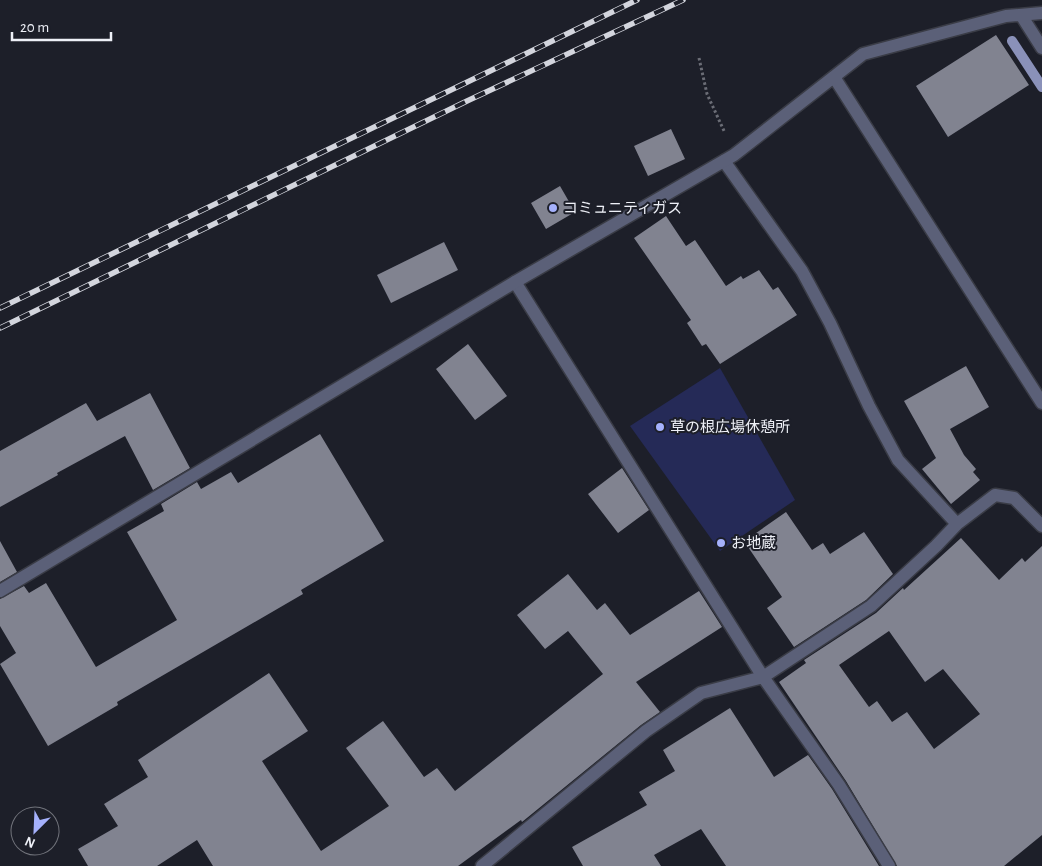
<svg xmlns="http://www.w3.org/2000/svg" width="1042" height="866" font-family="'Alegreya Sans','Noto Sans JP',sans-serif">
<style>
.green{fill:#252a57}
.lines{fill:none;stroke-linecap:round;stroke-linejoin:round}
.stream{stroke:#8a91b9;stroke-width:10}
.building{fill:#818390;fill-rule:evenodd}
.service-casing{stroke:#3a3c46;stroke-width:15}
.minor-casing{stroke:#3a3c46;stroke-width:15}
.path{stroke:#6b6d76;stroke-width:3;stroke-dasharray:2.5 2.5;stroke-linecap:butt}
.service{stroke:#5b6078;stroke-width:12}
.minor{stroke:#5b6078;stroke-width:12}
.rail-casing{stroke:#d3d5dd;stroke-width:5.5}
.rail{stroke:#1d1f29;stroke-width:4;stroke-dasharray:11;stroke-linecap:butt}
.poi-dot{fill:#a5b1fc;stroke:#1d1f29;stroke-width:2}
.labels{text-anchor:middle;stroke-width:4;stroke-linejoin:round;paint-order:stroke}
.poi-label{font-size:15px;fill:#eef0f7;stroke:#1d1f29;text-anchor:start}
</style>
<rect width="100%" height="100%" fill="#1d1f29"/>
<!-- green -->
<path class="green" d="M720,368L795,500L720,551L630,426Z"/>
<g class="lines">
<!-- stream -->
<path class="stream" d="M1012,41L1042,87"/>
</g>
<!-- building -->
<path class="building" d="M996,35L1029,85L948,137L916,86Z
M671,129L685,159L648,176L634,146Z
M560,186L575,212L546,229L531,203Z
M666,216L686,246L695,240L726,286L741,276L743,279L759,270L773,290L778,287L797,315L720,364L706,344L702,346L687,323L691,320L634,238Z
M444,242L458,270L391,303L377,275Z
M468,344L507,396L475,420L436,369Z
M966,366L989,407L950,429L964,455L976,469L973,472L980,480L951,504L922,469L936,458L904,401Z
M150,393L190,468L153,490L125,436L57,473L58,475L0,507V451L86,403L97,421Z
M320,434L384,541L301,590L303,594L117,702L118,705L48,746L0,664L16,653L0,626V599L24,586L29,593L46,583L96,667L177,620L127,532L164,511L161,504L197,482L201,489L231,472L238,483Z
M622,468L649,510L618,533L588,494Z
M786,512L812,550L823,543L830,554L864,532L893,574L866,600L794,647L767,608L782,597L746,544L751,541L749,538Z
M961,538L999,580L1022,558L1025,562L1042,546V835L1004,866H897L846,781L779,682L806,663L804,660L876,613L903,588L904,590ZM889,631L925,682L943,669L980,714L934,749L907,712L892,722L877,701L869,707L839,665Z
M0,541L17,572L0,582Z
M568,574L597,610L605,603L630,635L699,591L722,627L636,682L660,712L641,725L522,822L521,820L458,866H213L197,840L157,866H88L78,849L118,826L104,804L148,777L138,760L269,673L308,731L262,761L321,851L389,806L346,748L383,721L424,777L437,768L455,791L603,674L568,631L545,649L517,615Z
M730,708L774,777L808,755L832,789L879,866H726L701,829L654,855L661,866H583L572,847L647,805L639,792L675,771L663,750Z"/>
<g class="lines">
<defs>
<path id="service" d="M724,161L802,271L830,323L869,406L898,460L957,524
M515,282L763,677L839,785L889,866
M482,866L646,731L701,693L763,677L871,606L936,546L957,524L995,495L1014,498L1042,526"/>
<path id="minor" d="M1021,15L1042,48
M834,77L1042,403
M0,591L515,282L734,155L863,54L1006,16L1042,13"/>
</defs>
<!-- service casing -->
<use href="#service" class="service-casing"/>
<!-- minor casing -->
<use href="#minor" class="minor-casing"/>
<!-- path -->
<path class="path" d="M699,58L707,94L725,133"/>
<!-- service -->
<use href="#service" class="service"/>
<!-- minor -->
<use href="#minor" class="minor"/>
<defs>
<path id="rail" d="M0,308L637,0
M0,328L467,101L683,0"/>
</defs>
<!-- rail casing -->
<use href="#rail" class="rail-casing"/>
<!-- rail -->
<use href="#rail" class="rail"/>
</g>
<!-- markers -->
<g class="poi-dot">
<circle cx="553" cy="208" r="5"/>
<circle cx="660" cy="427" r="5"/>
<circle cx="721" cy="543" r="5"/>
</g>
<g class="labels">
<!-- poi labels -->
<g class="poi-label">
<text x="563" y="213">コミュニティガス</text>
<text x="670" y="432">草の根広場休憩所</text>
<text x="731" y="548">お地蔵</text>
</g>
</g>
<!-- north arrow -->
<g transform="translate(35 831) rotate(204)"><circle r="24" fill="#1d1f29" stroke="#71737b"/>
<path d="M0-4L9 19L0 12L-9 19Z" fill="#a5b1fc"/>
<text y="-8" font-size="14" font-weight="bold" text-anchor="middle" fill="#eef0f7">N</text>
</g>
<!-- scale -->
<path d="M12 32v8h99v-8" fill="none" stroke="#eef0f7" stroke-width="2.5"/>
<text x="20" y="32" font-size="15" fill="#eef0f7" stroke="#1d1f29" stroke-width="4" paint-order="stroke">20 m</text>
</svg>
